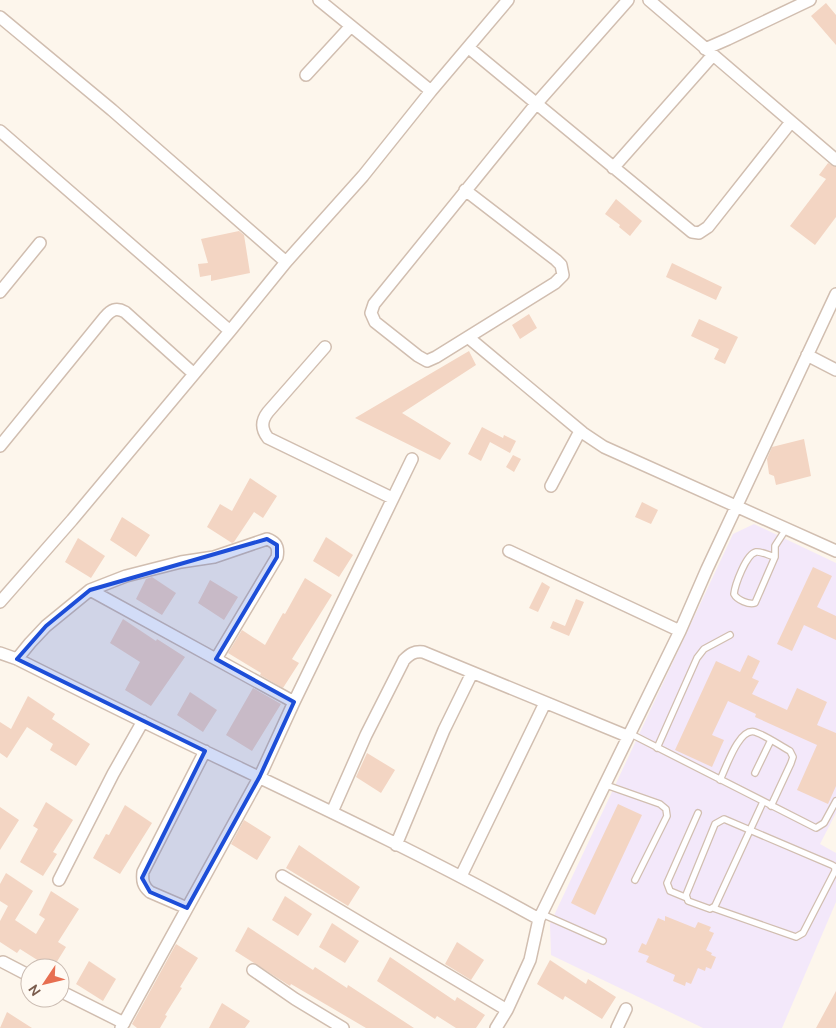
<svg xmlns="http://www.w3.org/2000/svg" width="836" height="1028" font-family="Ubuntu,sans-serif">
<style>
.education{fill:#f3e8fa}
.building{fill:#f3d5c3}
.lines{fill:none;stroke-linecap:round;stroke-linejoin:round}
.service-casing{stroke:#d1beb0;stroke-width:8}
.minor-casing{stroke:#d1beb0;stroke-width:14}
.service{stroke:#fff;stroke-width:5.5}
.minor{stroke:#fff;stroke-width:11}
.marked{fill:#1d4ed8;fill-opacity:0.2;stroke:#1d4ed8;stroke-width:4;stroke-linejoin:round}
</style>
<rect width="100%" height="100%" fill="#fdf6ec"/>
<!-- education -->
<path class="education" d="M754,524L836,563V813L820,844L836,853V902L782,1028H703L551,955L550,924L733,534Z"/>
<!-- building -->
<path class="building" d="M826,3L836,15V45L811,16Z
M828,163L836,167V217L815,245L790,226L826,179L819,175Z
M616,199L642,221L630,236L619,227L620,225L605,214Z
M239,231L244,235L250,273L211,281V275L200,277L198,264L208,263L201,239Z
M672,263L722,287L716,300L666,277Z
M529,314L537,328L520,339L512,325Z
M699,319L738,337L725,364L714,359L719,349L691,336Z
M469,351L476,365L402,413L451,443L440,460L355,418Z
M482,427L503,438L504,435L516,441L510,453L490,442L481,461L468,454Z
M804,439L811,476L776,485L774,476L769,474L767,459L772,447Z
M513,455L521,459L514,472L506,467Z
M250,478L277,496L263,518L254,512L234,542L232,543L207,527L220,504L232,511Z
M642,502L658,510L651,524L635,517Z
M122,517L150,535L136,557L110,540Z
M326,537L353,555L339,577L313,561Z
M78,538L105,556L91,578L65,562Z
M813,567L832,576L817,607L836,616V640L804,625L792,651L777,644Z
M152,577L176,593L162,615L136,599L146,579Z
M305,578L332,595L292,659L299,663L283,688L260,675L261,673L228,653L242,630L265,645L283,613L285,614Z
M210,580L238,597L224,620L198,603Z
M542,582L550,587L538,612L529,608Z
M576,599L584,602L569,636L550,628L553,621L565,626Z
M123,619L156,641L157,639L185,657L151,706L125,690L140,662L110,643Z
M748,655L760,661L752,678L759,681L752,694L787,710L797,688L827,702L817,725L836,733V786L828,804L797,790L817,745L755,717L756,714L728,701L712,735L724,740L712,767L675,750L716,661L740,672Z
M253,688L281,704L252,751L226,735Z
M190,692L217,710L203,732L177,715Z
M28,696L55,714L52,719L90,744L76,766L50,750L53,744L27,727L7,758L0,753V722L11,729Z
M367,753L395,770L381,793L356,777Z
M46,802L73,820L53,852L57,854L43,876L20,862L38,829L33,826Z
M618,804L642,815L595,915L571,903Z
M125,805L152,823L120,874L93,858L106,834L109,835Z
M0,807L19,820L0,850Z
M244,820L271,837L257,860L231,844Z
M299,845L360,887L348,906L286,868Z
M6,873L33,891L15,920L36,934L45,919L39,915L51,891L79,909L58,942L66,947L53,968H50L20,949L17,953L0,942V921L8,906L0,901V884Z
M285,896L312,914L298,936L272,920Z
M665,916L695,928L698,922L711,927L709,931L714,933L706,950L712,953L711,955L716,957L711,969L706,967L705,971L698,968L691,984L686,982L685,986L673,981L675,975L646,962L649,956L638,952L642,943L646,945L658,918L665,921Z
M332,923L359,941L345,963L319,947Z
M248,927L313,970L315,967L347,988L348,985L414,1028H366L291,984L290,986L235,951Z
M457,942L484,960L471,980L445,964Z
M176,944L198,958L180,987L182,988L165,1015L167,1016L160,1028H137L132,1024Z
M390,957L455,1001L457,997L485,1015L476,1028H456L437,1016L435,1019L377,981Z
M550,960L586,984L588,979L616,997L602,1019L565,996L563,1000L537,984Z
M89,961L116,979L103,1001L76,984Z
M836,991V1028H816Z
M222,1003L250,1021L245,1028H209Z
M7,1012L32,1028H0Z"/>
<g class="lines">
<defs>
<path id="service" d="M775,557C770,556 761,551 756,552C746,554 735,585 734,594C737,600 749,605 755,603L775,557V546L786,529
M629,733L816,828L824,823L836,801
M657,748L697,658L704,649L730,635
M755,773L771,740
M720,780C726,768 739,727 755,732C767,736 779,745 790,751L793,757L791,763L771,806
M606,785L660,804L666,809L667,816L635,880
M687,898L670,891L667,883L698,813
M713,908L796,937L803,933L835,871V867L832,865L724,819L715,824L686,895L688,901L710,909L715,906L763,802
M542,914L603,941"/>
<path id="minor" d="M319,0L431,91
M649,0L836,160
M0,17L112,110L286,262
M469,48L692,232L699,233L708,227L791,122
M705,49L728,39L810,0
M306,75L351,26
M0,131L230,331
M613,168L713,55
M465,190L556,260L561,265L563,275L555,283L436,357L427,361L418,356L375,322L371,313L374,304L536,104L628,0
M0,292L40,243
M469,338L583,433L604,447L836,551
M325,347L268,412C261,421 261,429 268,438L392,498
M807,355L836,370
M0,446L105,317C111,310 116,307 125,312L194,374
M551,486L580,431
M509,551L680,631
M90,590L294,702
M0,602L72,520L230,331L286,262L363,176L431,91L508,0
M0,653L17,659C79,690 141,721 204,751C317,805 430,858 539,919
M17,659L30,643L46,626L90,590L126,576L181,562L214,557L267,539C276,542 279,547 277,557L216,659
M332,812L366,735L404,660C410,654 414,651 423,652L627,736
M396,845L444,730L472,673
M282,876L507,1010
M461,876L545,703
M59,880L113,774L143,721
M187,908L150,892C143,886 142,881 143,872L205,751
M3,962L30,976
M253,970L295,999L343,1028
M60,991L124,1023
M121,1028L260,776L294,702L412,459
M496,1028L507,1010L530,960L539,919L680,631L707,569L836,294
M617,1028L626,1009"/>
</defs>
<!-- service casing -->
<use href="#service" class="service-casing"/>
<!-- minor casing -->
<use href="#minor" class="minor-casing"/>
<!-- service -->
<use href="#service" class="service"/>
<!-- minor -->
<use href="#minor" class="minor"/>
</g>
<!-- marked area -->
<path class="marked" d="M267,539L277,545V557L216,659L294,702L260,776L187,908L150,892L142,878L205,751L17,659L46,626L90,590Z"/>
<!-- north arrow -->
<g transform="translate(45 983) rotate(235)"><circle r="24" fill="#fffaf3" stroke="#cabbb1"/>
<path d="M0-4L9 19L0 12L-9 19Z" fill="#e76f51"/>
<text y="-8" font-size="14" font-weight="bold" text-anchor="middle" fill="#7a5c4d">N</text>
</g>
</svg>
